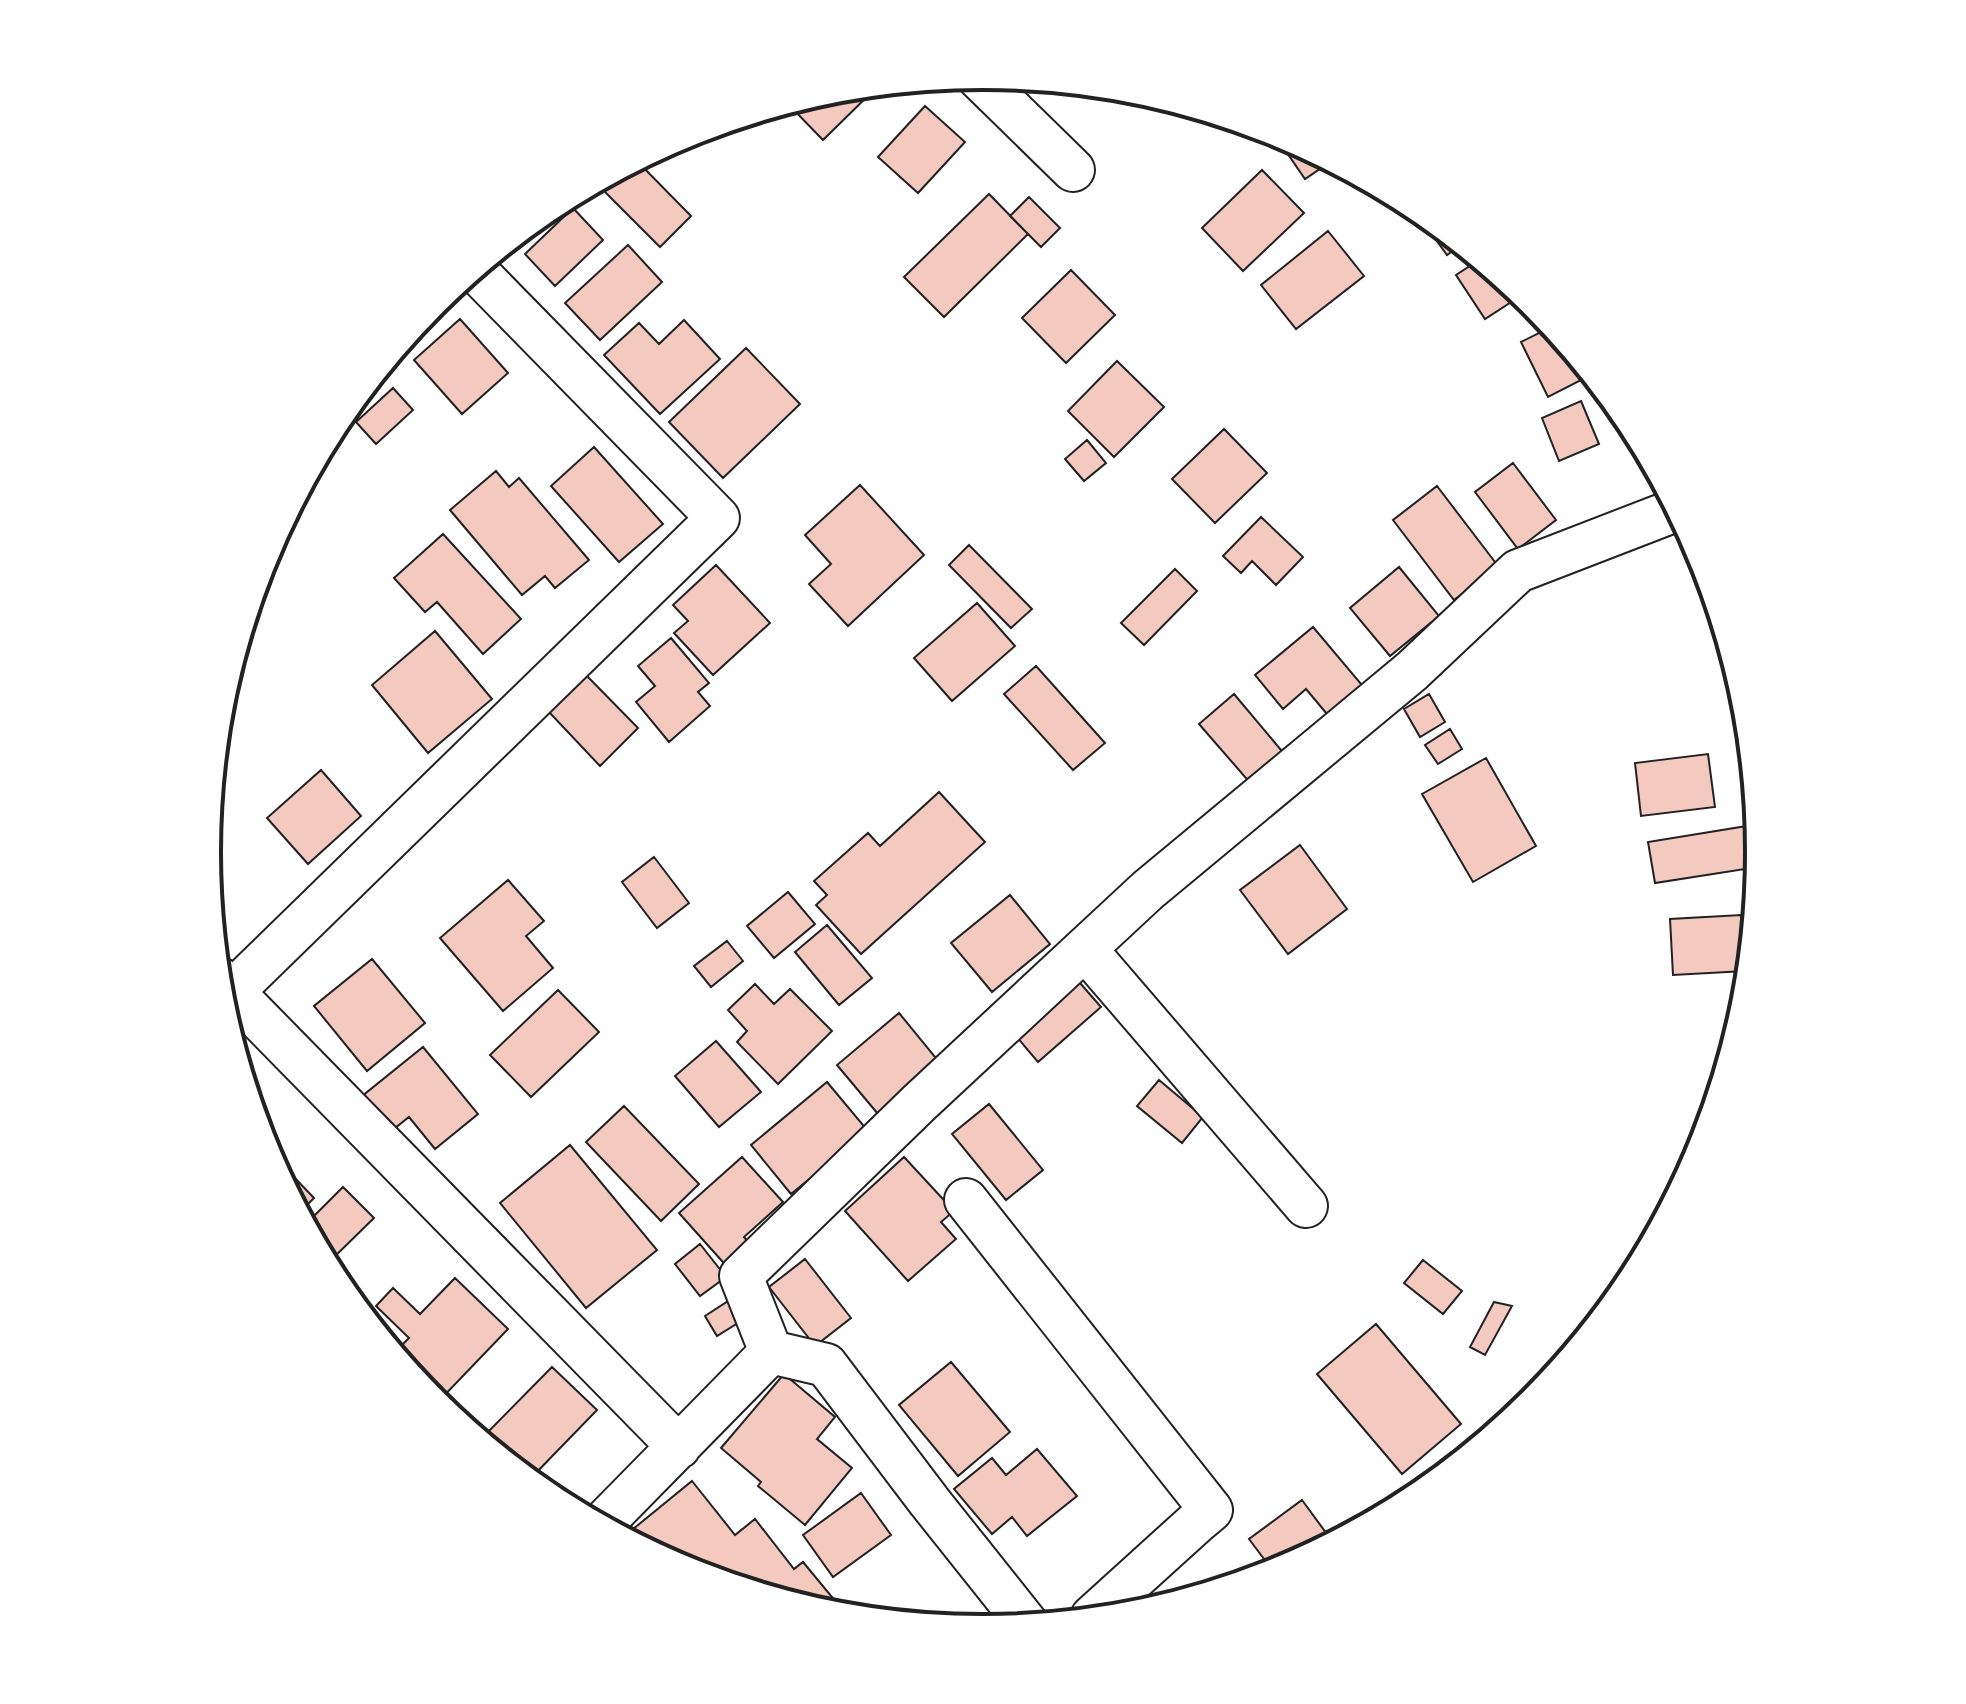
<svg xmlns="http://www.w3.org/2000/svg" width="1966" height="1704" font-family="'Titillium Web',sans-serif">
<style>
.building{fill:#f3c9c0;stroke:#222;stroke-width:2}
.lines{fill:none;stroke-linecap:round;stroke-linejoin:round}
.minor-casing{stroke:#222;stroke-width:46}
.minor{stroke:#fff;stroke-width:42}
.rim{fill:none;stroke:#222;stroke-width:4}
</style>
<rect width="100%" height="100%" fill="#fff"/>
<!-- building -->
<path class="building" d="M878,86L823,140L788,104L832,91Z
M925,106L965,142L918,193L878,157Z
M1291,141L1330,162L1305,179L1283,147Z
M637,161L691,216L660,247L600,187L612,174Z
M1262,170L1304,213L1243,271L1202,228Z
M989,194L1028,234L944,317L904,277Z
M1029,197L1060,228L1041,247L1010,216Z
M573,208L603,240L555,286L525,254Z
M1428,218L1461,245L1447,255L1423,222Z
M1328,231L1364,276L1296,329L1261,285Z
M628,245L662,282L600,340L565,303Z
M1479,260L1522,295L1485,319L1456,275Z
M1071,270L1115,315L1066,363L1022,318Z
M460,319L508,373L462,414L414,360Z
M684,320L720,359L660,414L604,355L639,323L659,344Z
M1551,327L1591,375L1548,397L1521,342Z
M746,348L800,404L723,478L669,422Z
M1117,361L1164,407L1114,457L1068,411Z
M393,388L413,410L376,444L356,422Z
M1581,401L1599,444L1559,461L1542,418Z
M1224,429L1267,473L1215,523L1172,479Z
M1087,440L1106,463L1084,481L1065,459Z
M594,447L663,524L619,562L551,486Z
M1513,463L1556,520L1518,549L1475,492Z
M496,471L509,487L519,478L589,560L555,588L545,576L522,595L450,510Z
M860,485L924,555L848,626L809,584L831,564L805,535Z
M1437,486L1498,566L1454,600L1393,520Z
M1261,517L1303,557L1276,585L1252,561L1241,573L1223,556Z
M443,534L521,619L483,654L437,602L425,612L394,578Z
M1690,536L1700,555L1702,561L1694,563L1686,537Z
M969,545L1032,609L1011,628L949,565Z
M716,565L770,623L713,675L674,633L688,621L673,605Z
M1399,567L1439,616L1390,656L1350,608Z
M1175,569L1197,591L1144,645L1121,623Z
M977,603L1015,646L952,701L914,658Z
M1313,627L1367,691L1332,720L1306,689L1283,709L1255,675Z
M435,631L492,699L428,753L372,685Z
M671,638L709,683L698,692L710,706L669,742L636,702L655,686L638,666Z
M1036,666L1105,743L1073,770L1004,694Z
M587,676L638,728L600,766L549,712Z
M1234,694L1286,756L1252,785L1199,724Z
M1429,694L1445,722L1420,737L1404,709Z
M1450,729L1462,749L1438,764L1425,745Z
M1708,754L1715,807L1641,816L1635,763Z
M1486,758L1536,846L1473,882L1422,794Z
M321,770L361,816L308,864L267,818Z
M939,792L985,842L861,954L816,905L827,895L814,881L868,833L880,846Z
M1753,825L1758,867L1655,883L1648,842Z
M1300,845L1347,909L1288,954L1240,890Z
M654,857L689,903L657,928L622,882Z
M508,880L544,921L526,936L553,968L503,1011L440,938Z
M788,892L815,924L774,958L747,926Z
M1010,895L1050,944L992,992L951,943Z
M1741,915L1745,971L1673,975L1670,919Z
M827,925L872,978L839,1005L795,952Z
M727,941L743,961L711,987L694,966Z
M372,959L425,1023L367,1071L314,1006Z
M1073,975L1101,1007L1038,1062L1010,1029Z
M755,984L774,1004L790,989L832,1031L778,1084L737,1042L747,1031L728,1010Z
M558,990L599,1032L531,1097L490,1055Z
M899,1013L940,1063L878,1114L837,1065Z
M716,1041L761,1092L719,1127L675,1076Z
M423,1047L478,1114L435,1149L409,1117L390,1132L361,1097Z
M1159,1080L1203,1117L1182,1143L1137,1106Z
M827,1082L868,1131L791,1194L751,1145Z
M989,1104L1043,1170L1006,1200L952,1134Z
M624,1106L699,1184L661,1221L586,1142Z
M570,1145L657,1250L586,1308L500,1203Z
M268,1150L314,1198L300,1212L267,1151Z
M742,1157L783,1202L744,1237L754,1249L730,1270L679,1213Z
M904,1157L954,1211L941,1222L956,1239L908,1281L845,1211Z
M343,1187L374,1218L327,1264L306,1224Z
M700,1244L726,1277L700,1296L675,1264Z
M805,1259L851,1318L815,1346L769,1287Z
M1423,1260L1462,1291L1443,1314L1404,1283Z
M455,1278L508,1329L437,1403L395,1352L409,1338L376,1306L393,1288L420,1314Z
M360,1292L400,1342L392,1349L351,1299Z
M736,1296L749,1316L717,1336L705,1316Z
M1494,1302L1512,1306L1485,1355L1470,1347Z
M1376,1324L1461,1424L1402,1474L1317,1374Z
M951,1362L1010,1432L958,1476L899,1405Z
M552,1367L597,1410L530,1479L483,1437Z
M784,1374L835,1417L817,1439L852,1468L805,1525L758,1486L761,1482L721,1448Z
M1037,1449L1077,1496L1027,1536L1012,1517L992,1534L954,1489L992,1458L1006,1475Z
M692,1481L735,1535L755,1519L794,1569L803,1562L846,1614L831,1613L686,1569L631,1540L627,1534Z
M861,1493L891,1535L833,1577L803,1535Z
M1302,1500L1332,1541L1273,1571L1249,1539Z"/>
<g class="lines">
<defs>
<path id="minor" d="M978,77L1073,170
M1085,949L1306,1206
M220,979L679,1447
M232,992L718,518L475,270
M966,1200L1211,1510L1199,1520L1092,1617
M771,1352L826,1365L929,1501L1027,1624
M602,1524L771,1352L741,1276L919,1103L1148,890L1412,671L1518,571L1676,510"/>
</defs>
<!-- minor casing -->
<use href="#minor" class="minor-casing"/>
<!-- minor -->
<use href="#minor" class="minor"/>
</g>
<!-- crop -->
<path d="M0 0H1966V1704H0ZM221 852a762 762 0 1 1 1524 0a762 762 0 1 1-1524 0Z" fill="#fff" fill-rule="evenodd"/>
<path class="rim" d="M221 852a762 762 0 1 1 1524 0a762 762 0 1 1-1524 0Z"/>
</svg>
